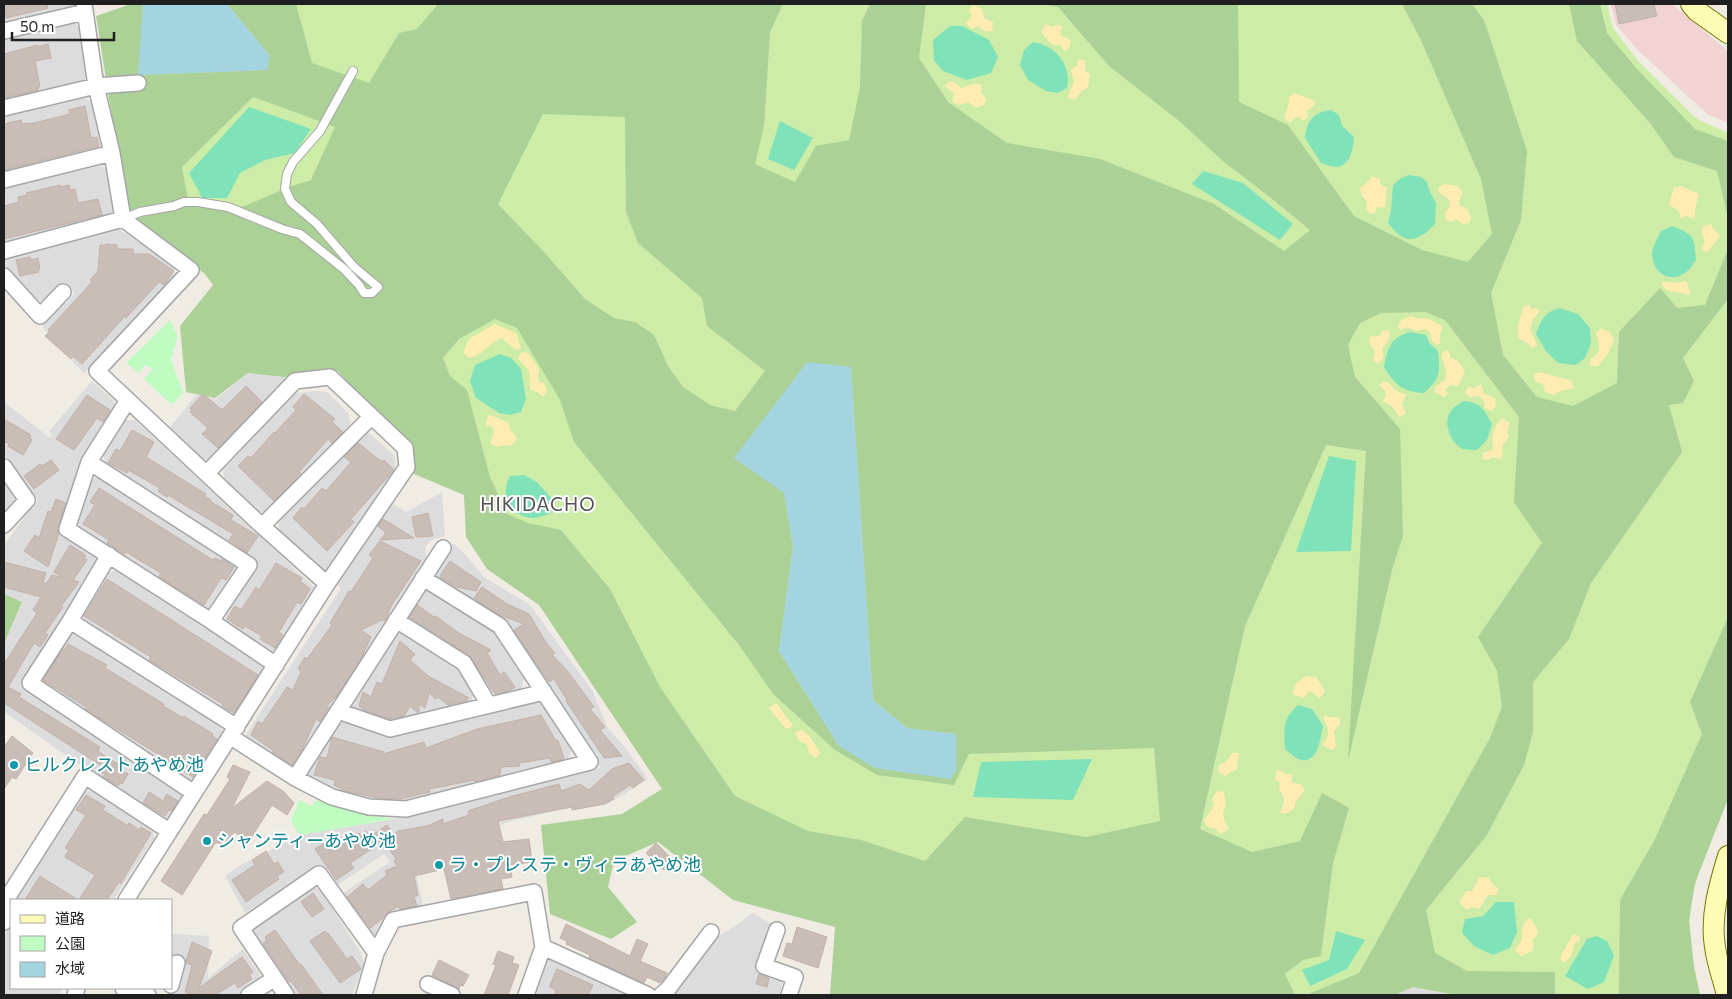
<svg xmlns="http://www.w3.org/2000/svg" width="1732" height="999" font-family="Commissioner,'Noto Sans JP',sans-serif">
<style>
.residential{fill:#dddcdc}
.commercial{fill:#f2d3d3}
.grass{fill:#cdeca8}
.forest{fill:#abd197;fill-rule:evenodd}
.sand{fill:#ffecb3}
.park{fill:#c0fcc2}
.pitch{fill:#7fe2b8}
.water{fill:#a3d4e0}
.building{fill:#c8beb7;stroke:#c2b1a6}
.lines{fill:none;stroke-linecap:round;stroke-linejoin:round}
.lane-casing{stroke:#a6a6a6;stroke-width:10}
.street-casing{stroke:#a6a6a6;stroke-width:18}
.secondary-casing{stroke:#737b00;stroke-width:22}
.lane{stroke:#fff;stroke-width:8}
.street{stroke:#fff;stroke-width:15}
.secondary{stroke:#fcfcb6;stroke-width:20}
.culture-dot{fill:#0f9aa8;stroke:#fff;stroke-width:2}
.labels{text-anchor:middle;stroke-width:4;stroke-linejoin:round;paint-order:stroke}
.culture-label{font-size:18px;fill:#0d838f;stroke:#fff;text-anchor:start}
.neighbourhood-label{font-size:19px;letter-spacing:1px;fill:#525252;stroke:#fff}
</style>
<rect width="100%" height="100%" fill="#f0ece4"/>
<!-- residential -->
<path class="residential" d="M4,4H77L71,11L4,27Z
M73,22L83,29L88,77L83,86L4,104V39Z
M85,98L94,104L104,143L99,152L4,175V117Z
M101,166L109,170L118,207L113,217L4,244V187Z
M117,228L174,265V277L84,373L56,345L41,324L62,301L66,304L75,293L64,283L48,300H37L4,264V256Z
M248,373L284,377L289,381L215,459L204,460L170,427L197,394L216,399Z
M92,381L114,401L115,412L61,533L95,555L97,565L20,685L182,791L184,801L174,817L164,819L86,769L4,712V644L22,603L4,594V545L37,500L4,454V402L50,438L52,435L49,431Z
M317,391L327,392L349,414L350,425L269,512H259L224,479L223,470L296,393Z
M124,420H135L314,587L315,597L281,650L269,652L227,624L224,614L257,563L105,462L103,453Z
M359,433H369L395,456L396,471L332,570H322L280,530L278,521Z
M4,475L16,491V504L4,519Z
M102,476L236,564L238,573L215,608L204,611L81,531L78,523L92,479Z
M442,492L445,536L431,540L426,545L425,553L428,558L295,763L286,765L245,739V736L341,588L337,584L390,502L406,512Z
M453,543L465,554L484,577L530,605L592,690L608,728L624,746L648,779L606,805L566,808L508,822L470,838L415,869L424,911L388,920L377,935L366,938L342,899L343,893L390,862L384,854L336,886L329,879L306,874L245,913L225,876L241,865L299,835L394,819L592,767L594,769L600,768L597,753L585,749L504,625L437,580L435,569Z
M120,570L263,664L265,675L240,713L229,715L83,621L81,613L109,572Z
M429,590L493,630L524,679L521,689L498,695L486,689L406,620L421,592Z
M404,633L458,667L474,692L472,700L395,720L373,717L354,712L351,702L393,635Z
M78,634L221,727L225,737L198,778L188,780L42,685L40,676L67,636Z
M529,699L541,703L572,750L567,760L398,804L354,798L310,781L305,770L335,725L346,721L368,729Z
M96,790L152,828L154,838L113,900H14L84,791Z
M310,887L320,889L361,953L364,964L352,995H291L251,937L252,925Z
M752,913L774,925L756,968L784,977L779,995H670L714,939L741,922Z
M11,924V988H62L60,995H4V935Z
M171,934L209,936L208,978L243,949L260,975L259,981L239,995H174L183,960L173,956L171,959Z
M544,956H548L633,995H532Z
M1418,981L1483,995H1393Z"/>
<!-- commercial -->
<path class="commercial" d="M1611,4H1672L1728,51V123L1707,114L1639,51L1616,25Z"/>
<!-- grass -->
<path class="grass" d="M142,4H1607L1613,28L1639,62L1697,119L1728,133V798C1713,837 1692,877 1690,919C1688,943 1695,972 1700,995H1457L1413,987L1394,995H1267L1285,974L1303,960L739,884L401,394L136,218L106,96L136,94Z"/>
<!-- forest -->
<path class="forest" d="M131,4H143L139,75L266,70L270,56L227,4H296L312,63L369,83L399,33L417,29L438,4H783L770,32L764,126L755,164L795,182L816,146L849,140L860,88L862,21L870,4H953L926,5L919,58L948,102L1007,143L1100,159L1214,204L1284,251L1310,230L1266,194L1224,162L1178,120L1109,66L1058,7L1041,4H1238L1239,102L1288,125L1354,216L1422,250L1468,262L1492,234L1481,179L1420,38L1402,4H1472L1484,20L1527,151L1521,220L1491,293L1503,355L1537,397L1573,406L1617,383L1619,332L1660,288L1677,308L1705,305L1728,249V299L1683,358L1694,381L1683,403L1669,405L1682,452L1591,583L1569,639L1533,682V732L1524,765L1487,835L1426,910L1435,953L1467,971L1555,972V995H1457L1413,987L1394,995H1306L1359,973L1490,738L1502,707L1497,671L1478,637L1542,543L1514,502L1519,417L1445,320L1425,312L1381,313L1360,323L1348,345L1355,377L1400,429L1403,536L1393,566L1348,761L1366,451L1326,445L1245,626L1200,829L1252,852L1300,841L1322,793L1349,808L1333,863L1321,956L1303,960L1285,974L1295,995H830L835,927L733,900L658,842L614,861L608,887L637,922L611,939L550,914L541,825L622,814L662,789L539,605L487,569L466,537L464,495L414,474L407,441L370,407L338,371L284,377L248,373L215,398L186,392L180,326L213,285L205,274L128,216L96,16ZM253,97L335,127L311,180L289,187L242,207L189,205L182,167ZM543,114L625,117L626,212L638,243L702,298L707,326L765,371L735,411L710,405L683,387L668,366L654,335L635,322L614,318L585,299L544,252L498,204ZM495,319L517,328L560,400L574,442L739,645L773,694L835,750L877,775L954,785L969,754L1154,748L1160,821L1086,837L965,817L925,861L861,840L808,831L735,796L660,687L610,589L561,530L528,523L507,514L490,477L467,390L450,376L443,358L459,339ZM851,368L873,700L907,728L956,734L839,746L779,651L793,546L784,493Z
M1569,4H1600L1607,33L1637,69L1695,129L1728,141V218L1717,171L1674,157L1650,123L1577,41Z
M4,594L22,602L4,644Z
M1728,617V799L1695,883L1689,920L1694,967L1700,995H1619L1620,900L1654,841L1702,734L1690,702Z"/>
<!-- sand -->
<path class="sand" d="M973,5L982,9L984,18L993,22L992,31L986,32L978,26L972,29L966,24L972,15L968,11Z
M1046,24L1051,27L1057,25L1062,26L1060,35L1071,40L1069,48L1064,51L1060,45C1050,47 1048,39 1041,32Z
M1078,59L1085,60V71L1090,74L1088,88L1081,91L1076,100L1068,98L1070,90L1074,83L1071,69L1077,66Z
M951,81L962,88L976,83L982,86L981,93L986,99L985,104L976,108L968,102L959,105L952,102L954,93L944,86Z
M1294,93L1315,101L1314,106L1307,111L1308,117L1303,121L1301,118L1296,117L1292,121L1289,122L1284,118L1288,107L1289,97Z
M1372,176L1380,179V184L1387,188L1385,208L1377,207L1375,213L1371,214L1366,210L1367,201L1362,196L1360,188L1368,182Z
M1444,184L1458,186L1462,191V196L1459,201L1460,206L1467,209L1471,218L1469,223L1463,224L1456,219L1451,222L1446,220L1445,213L1450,206L1449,199L1440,193L1438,188Z
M1681,186L1699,194L1696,204L1694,219L1686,216L1681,218L1678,210L1669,205L1674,188Z
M1711,224L1713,229L1720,236L1708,252L1702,250L1705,241L1702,234L1703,226Z
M1661,281L1674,283L1686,281L1691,295L1670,291L1664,288Z
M1529,304L1531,309L1536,308L1540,311L1532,321L1530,329L1537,345L1531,348L1528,343L1518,338V325L1523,308Z
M1411,316L1418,319C1426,316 1434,322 1441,325L1442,330L1440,333V343L1437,345L1432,341L1430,332L1425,329L1416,331L1408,327L1401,330L1398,327L1401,320Z
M495,324L516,333L521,348L516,350L502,338C488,343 484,355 469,358L463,353L469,339Z
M1601,328L1611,333L1614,341L1607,355L1598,366H1590V360L1599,352V342L1596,333Z
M1382,330L1390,331L1389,339L1382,349C1385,356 1384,359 1378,364L1373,361L1375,351L1369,343L1370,335L1375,337L1380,336Z
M1448,350L1451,358L1458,361L1465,371L1458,386L1451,385L1445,389L1448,394L1444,397L1435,392V387L1446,379V369L1441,357L1443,352Z
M522,352L528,353L539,369L538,378L539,382L544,383L547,390L543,397L537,392L530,389L529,371L518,358Z
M1541,372C1552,377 1562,377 1572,381L1574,388L1563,390L1554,395L1545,392L1543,384L1535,381L1534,374Z
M1384,381L1389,383L1395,390L1406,395L1402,404L1406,414L1399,417L1393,407L1382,401L1386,396L1385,391L1379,385Z
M1481,384L1484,394L1495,398L1496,406L1491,411L1485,408L1484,401L1479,396L1470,397L1465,393L1468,387L1474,388Z
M488,415C497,416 500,421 509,422L510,431L514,433L517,439L511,446L504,445L496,447L490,443L494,433L493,427L486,425Z
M1502,418L1510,423L1507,433L1509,437L1502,446L1503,453L1501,459L1493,457L1488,460L1482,459L1483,453L1494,449C1490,437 1494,426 1502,418Z
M1307,676L1316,677L1325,691L1320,698L1310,691L1303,698L1293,694L1296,683Z
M776,703C783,709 784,717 792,723L791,728H785L769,708Z
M1323,716L1340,718V724L1334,731L1336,746L1332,750L1322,745C1332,733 1328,729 1323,716Z
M802,729L811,738L820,753L816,758L809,753L807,744L799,741L795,733Z
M1232,753H1239L1237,769L1225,776L1218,771L1219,765L1227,761Z
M1277,769L1286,774H1292V783L1301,784L1305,790L1295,803V808L1285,814L1280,812C1285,802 1286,798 1279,790L1280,783L1275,779Z
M1217,791L1224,792L1226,806C1221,815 1223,820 1229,828L1221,834L1215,829L1206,826L1204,820L1214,805L1212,798Z
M1488,877L1491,883L1499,889L1496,895H1488L1479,909L1472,907L1466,910L1459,902L1466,891H1472L1479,878Z
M1531,918L1538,931L1536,937L1532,940L1534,945L1532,951L1521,956L1515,950L1522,940C1521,930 1521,923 1531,918Z
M1573,934L1579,936L1580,941L1574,944C1574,951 1570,960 1563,963L1560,958Z"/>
<!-- park -->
<path class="park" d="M170,320L178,337L171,359L183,393L172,405L144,379L153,369L146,365L139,373L126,363Z
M299,800L312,806L316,800L357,813L394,819L299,835L291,821Z"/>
<!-- pitch -->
<path class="pitch" d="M950,26H962L989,40L998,57L991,73L967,80L943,71L934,60L933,40Z
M1033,42C1055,45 1072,65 1067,88L1057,93L1046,91L1028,80L1020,65L1024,50Z
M249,107L311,129L295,153L265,160L240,173L227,198H202L189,173Z
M1331,110L1339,115L1342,126L1354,137C1353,148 1351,165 1337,167C1332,167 1325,164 1321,163L1305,138C1307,120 1314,112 1331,110Z
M780,121L813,138L794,170L768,159Z
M1203,171L1243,183L1293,224L1280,240L1192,184Z
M1409,175L1421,177L1427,182L1429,190L1436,203L1435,224C1417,243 1404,245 1388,223L1391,210L1393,185L1401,178Z
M1672,226C1695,235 1694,236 1696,260C1693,264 1690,270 1686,272C1670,285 1651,272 1652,252C1653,246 1659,237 1661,231Z
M1559,308L1578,314L1590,328L1591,343L1585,358L1576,365L1558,363L1546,351L1536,334C1541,320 1544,313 1559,308Z
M1410,332L1426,335L1429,343L1438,351C1440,373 1441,378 1424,393C1403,392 1395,385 1384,367C1388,348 1390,338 1410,332Z
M500,354L511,358L521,369L526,399L521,412L510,415L499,413L476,398L470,381L475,365Z
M1464,401C1481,403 1484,409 1492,424L1487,440L1477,450C1473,450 1465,450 1461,448C1452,443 1445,428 1448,417C1450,409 1457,405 1464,401Z
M1329,456L1356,461L1351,551L1296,552Z
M524,475L537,482L552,499L553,512C544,516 535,520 526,517C507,512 501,492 510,476Z
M1298,705L1312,709L1323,726C1320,739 1318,766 1298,759C1294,757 1289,752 1285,749C1284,729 1282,720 1298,705Z
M1092,759L1073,800L973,797L981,762Z
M1496,902H1514L1517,932L1510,948L1493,955L1474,946L1462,933L1465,919L1483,916Z
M1336,931L1365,940L1347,969L1310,986L1302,970L1329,960Z
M1597,936L1607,941L1614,956L1604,982L1588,989L1565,976L1587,939Z"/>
<!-- water -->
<path class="water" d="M143,4H227L270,56L267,70L138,75Z
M807,362L851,367L873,700L907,728L956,734V771L950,779L875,768L839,746L779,651L793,546L784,493L734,458Z"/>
<!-- building -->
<path class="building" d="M4,4H47L48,8L6,18Z
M1615,4H1654L1657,16L1619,24Z
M48,44L51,58L35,61L40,87H38V90L4,98V54L38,45V47Z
M85,106L91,138L97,137L99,146L4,170V124L21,120L22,124L34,123L70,114L69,110Z
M60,185V187L69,185L70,190L75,189L78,203L98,199L102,215L4,239V206L19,202L18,197L27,195L26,193Z
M106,244L117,245V249H133V254H149L174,271L164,285L159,282L126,318L125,316L82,364L73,356L71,359L45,336L50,331L48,330L92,282L90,280L98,271L100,245H105Z
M30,257L31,260L38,258L40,269H38L39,272L20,276L16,260Z
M246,386L262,402L218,448L202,434L208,428L190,412L192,410L190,408L203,394L222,410Z
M304,394L335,419L332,422L343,432L332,443L328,439L299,472L301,473L294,481L274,501L238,466L248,456L251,458L274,432L275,433L296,410L293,407Z
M87,395L110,410L103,422L97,418L74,450L56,439Z
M4,419L31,435L30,438L32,440L23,455L8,446L9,444L4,441Z
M132,430L154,442L146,457L206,494L204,496L211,500L210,501L233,515L231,520L258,536L247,553L229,540L233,534L168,495L167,497L158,491L160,488L128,470L127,473L108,463L116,449L120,451Z
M358,443L377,458L383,462L384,460L394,470L351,519L354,522L327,551L293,518L302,507L304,509L322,488L326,491L351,462L344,457Z
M51,460L59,470L34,489L24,476L40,464L42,466Z
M99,488L213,560L215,558L221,561L222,559L234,567L226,580L221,578L204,605L159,577L161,573L126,552L124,554L107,543L109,540L83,524L95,505L90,502Z
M56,499L66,503L58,526L59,533L48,567L24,551L35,535L39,538L48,511L51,512Z
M428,513L433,536L416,537L412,517Z
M383,519L414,538L380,540L386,533L378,526Z
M380,541L421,561L391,606L385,621L382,620L361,630L371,637L361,659L337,696L327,706L329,707L320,722L316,719L301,752L292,765L272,752L274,751L251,735L258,721L262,724L287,687L293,690L301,672L298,669L305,657L307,659L332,625L330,623L349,591L351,592L373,558L369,555Z
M70,545L84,554L86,556L84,559L87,560L73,580L79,582L61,606L63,607L45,633L48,635L40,647L34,643L8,687L21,694L19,697L100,747L98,751L105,756L100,765L4,703V664L37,613L33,610L41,597L4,587V562L46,573L43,582L46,584L52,575L63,578L54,572Z
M450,561L481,582L476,591L457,587L441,578V574Z
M276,563L302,578L300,581L310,589L301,604L297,602L279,632L283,635L275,648L260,639L262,636L245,626L243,629L227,619L235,606L241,610L256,587L259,590Z
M107,579L258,675L234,713L222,706L223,704L149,660L151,657L84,616Z
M482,587L507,604L529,614L547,644L555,653L552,655L565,668L594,707L590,709L605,727L600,730L622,756L604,758L566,701L567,700L554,679L549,682L518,637L514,630L524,624L500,615L479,602L474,598Z
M417,605L434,617L436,616L457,632L491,650L487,653L500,675L504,672L515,687L509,691L495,694L469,655L409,617Z
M400,641L415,654L410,660L428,676L469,698L466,701L448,705L438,697L436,699L429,693L425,708L419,704V712L418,713L410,706L404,716L390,719L364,710L359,706L363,692L371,697L377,682L382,684Z
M68,644L107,665L105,668L164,704L163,706L183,718L184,716L213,734L212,736L217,739L193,777L158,757L160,755L153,751L96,716L85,709L86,707L43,680L63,649L65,650Z
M541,715L556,741L558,740L564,759L551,762L550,758L519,763L520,766L501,767L500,775L475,782V780L429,789L430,792L400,799L379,798L345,791L334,785L335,780L314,775L320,757L327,758L332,737L384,752L383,754L424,742L426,748L477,729Z
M12,736L33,753L16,779L12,777L4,789V747Z
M109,759L122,766L121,767L123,768L122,771L128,774L122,784L120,783L118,786L103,777L105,774L101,772Z
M629,763L644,780L633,788L630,785L612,797L614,799L604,804L572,810V807L498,821L503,842L529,839L532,862L509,865L512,877L501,879L503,889L451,899L444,869L414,876L418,895L414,897L417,906L400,909L399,906L387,913L383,918L370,928L347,897L363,884L368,890L387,875L385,871L397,866L394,861L396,859L387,846L384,848L381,843L350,863L354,868L336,880L315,849L331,839L337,848L359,833L360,835L366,831L370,837L387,825L393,835L398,831L427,826L443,819V824L469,815L468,811L509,797L559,784L561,791L580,784L589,790L612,769Z
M233,765L250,772L232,808L267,781L283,791L294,803L287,815L272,805L249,841L234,832L227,843L224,842L222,845L216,842L182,895L161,881L204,814L207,815L230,779L227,777Z
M149,792L163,801L167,794L178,801L172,811L169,810L165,816L143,803Z
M86,795L105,806L103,810L128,826L129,823L139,830L141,827L151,833L124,878L121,884L119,882L107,900H79L95,875L65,857L69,850L65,848L86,815L76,810Z
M656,843L674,861L664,870L646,853Z
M266,851L274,864L278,862L284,872L277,876L279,879L246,902L232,880L255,865L252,860Z
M40,876L78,900H25Z
M313,893L324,909L312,917L301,902Z
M566,924L630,956L637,939L648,944L640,961L667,973L664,979L660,983L647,977L644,983L589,958L590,955L566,944L567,941L560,938Z
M797,927L827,937L818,968L783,956L787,943L792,944Z
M275,930L297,961L300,965L301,964L323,995H301L291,981L289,982L263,943L267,940L265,937Z
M325,931L327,933H328L347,959L352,956L361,969L340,983L310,941Z
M192,942L212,951L199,988L242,957L253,972L249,975L252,979L238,988L235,983L215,995H189L190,994L185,992L192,965L186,963V961Z
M498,951L514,957L512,963L519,965L508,995H484L496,965L493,964Z
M439,960L469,975L463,986L460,985L459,989L432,975Z
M557,969L593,985L588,995H561L555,993L556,990L550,987V985Z
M759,974L769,978L767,987L756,984Z"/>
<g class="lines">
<defs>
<path id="lane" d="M123,219L140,212L174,206L184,202H198L228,207L282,229L300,234L344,269L359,285L364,293H372L378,287L354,267L317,224L291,202L285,189L287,174L293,162L320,131L353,71"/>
<path id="street" d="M84,4L96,86L112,153L123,219L191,270L97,371L262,526L327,584
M4,31L85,12
M4,108L96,86L138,83
M4,180L112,153
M4,251L123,219
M4,276L40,316L63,292
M128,400L89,462L67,529L211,621L276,665
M89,462L249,565L211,621
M4,467L27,500L4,525
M262,526L371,417
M109,555L70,621L30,683L194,793
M396,620L464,663L489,705
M70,621L237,727
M338,711L390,729L544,692
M231,737L295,778L332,797L369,807L406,809L590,762L500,626L423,578
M295,778L443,548
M126,900L327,584L407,467L405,448L330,377L295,381L207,473
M4,903L85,776L169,831
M4,911L8,914L4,922
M777,930L764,966L795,977L789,995
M543,947L648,995
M376,953L393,920L534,892L543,947L526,995
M428,984L452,995
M171,985L177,963
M123,988L148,995
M75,995L77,988
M249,995L275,978
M286,995L241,928L319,874L376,953L364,995
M661,995L668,989L711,932"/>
<path id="secondary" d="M1691,4L1697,11L1728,33
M1727,995C1723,979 1717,963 1715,947C1710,916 1719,886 1728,856"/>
</defs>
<!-- lane casing -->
<use href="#lane" class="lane-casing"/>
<!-- street casing -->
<use href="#street" class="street-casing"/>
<!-- secondary casing -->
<use href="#secondary" class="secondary-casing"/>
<!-- lane -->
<use href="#lane" class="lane"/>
<!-- street -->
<use href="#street" class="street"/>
<!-- secondary -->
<use href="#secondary" class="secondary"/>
</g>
<!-- markers -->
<g class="culture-dot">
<circle cx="14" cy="765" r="5"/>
<circle cx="207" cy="841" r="5"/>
<circle cx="439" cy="865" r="5"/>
</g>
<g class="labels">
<!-- culture labels -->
<g class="culture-label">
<text x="24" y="771">ヒルクレストあやめ池</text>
<text x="217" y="847">シャンティーあやめ池</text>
<text x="449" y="871">ラ・プレステ・ヴィラあやめ池</text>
</g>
<!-- neighbourhood labels -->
<g class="neighbourhood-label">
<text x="538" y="511">HIKIDACHO</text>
</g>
</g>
<!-- border -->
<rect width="1732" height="999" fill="none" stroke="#1f1f1f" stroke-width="10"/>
<!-- legend -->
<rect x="10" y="899" width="162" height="90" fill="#ffffff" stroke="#a5a5a5"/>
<rect x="20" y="915" width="25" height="8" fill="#fcfcb6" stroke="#a5a5a5"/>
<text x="55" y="924" font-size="15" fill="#1f1f1f">道路</text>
<rect x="20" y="936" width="25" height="15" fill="#c0fcc2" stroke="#a5a5a5"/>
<text x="55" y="949" font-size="15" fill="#1f1f1f">公園</text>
<rect x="20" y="962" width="25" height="15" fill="#a3d4e0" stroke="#a5a5a5"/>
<text x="55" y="974" font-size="15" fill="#1f1f1f">水域</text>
<!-- scale -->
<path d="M12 32v8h102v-8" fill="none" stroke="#1f1f1f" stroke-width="2.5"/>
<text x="20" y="32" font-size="15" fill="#1f1f1f" stroke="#ffffff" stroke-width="4" paint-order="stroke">50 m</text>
</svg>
